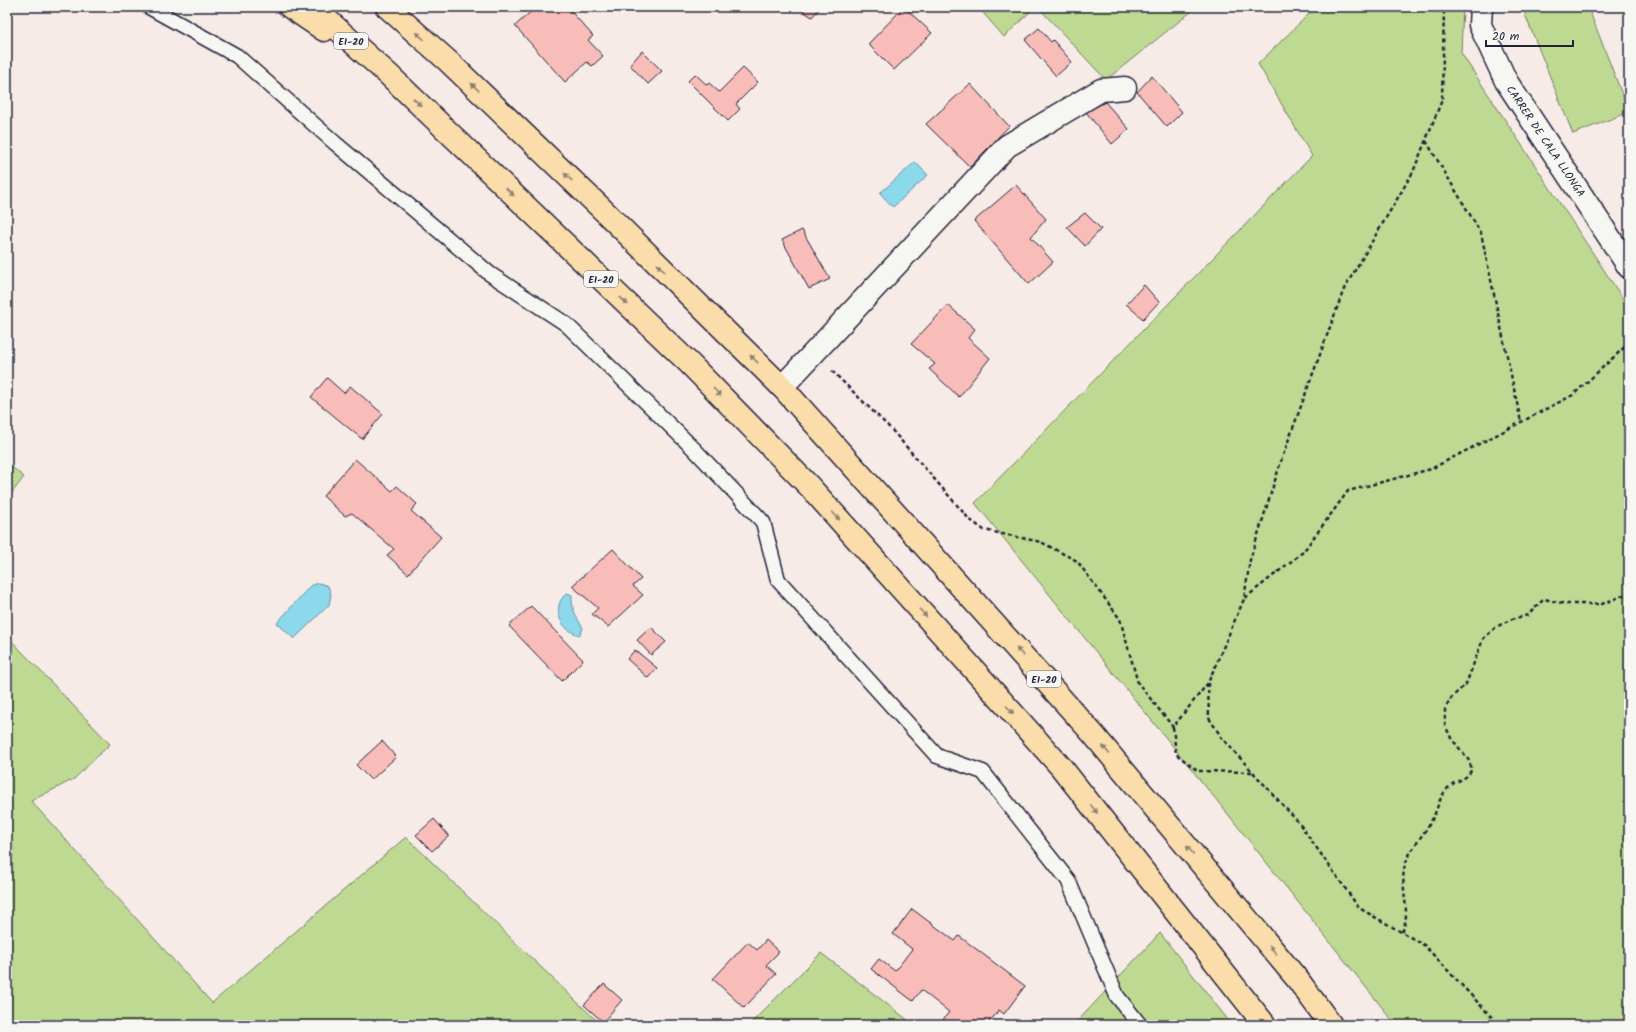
<svg xmlns="http://www.w3.org/2000/svg" width="1636" height="1032" font-family="Kalam,sans-serif">
<style>
.green{fill:#beda92;stroke:#707e66}
.water{fill:#8dd9ec;stroke:#6290a5}
.building{fill:#f9bdb9;stroke:#22223b}
.lines{fill:none;stroke-linecap:round;stroke-linejoin:round}
.lane-casing{stroke:#22223b;stroke-width:17}
.street-casing{stroke:#22223b;stroke-width:25}
.highway-casing{stroke:#22223b;stroke-width:25}
.path{stroke:#22223b;stroke-width:2.5;stroke-dasharray:4 3;stroke-linecap:butt}
.lane{stroke:#f6f6f2;stroke-width:14}
.street{stroke:#f6f6f2;stroke-width:22}
.highway{stroke:#fbddab;stroke-width:22}
.oneway{fill:#8e8073}
.labels{text-anchor:middle;stroke-width:3;stroke-linejoin:round;paint-order:stroke}
.shield{fill:#f6f6f2;stroke:#626272;stroke-width:1}
.shield-label{font-size:10px;font-weight:bold;fill:#22223b}
.street-label{font-size:11px;fill:#22223b;stroke:#f6f6f2}
</style>
<rect width="100%" height="100%" fill="#f7ebe7"/>
<filter id="ink" filterUnits="userSpaceOnUse"><feTurbulence type="fractalNoise" baseFrequency=".025" numOctaves="2"/><feDisplacementMap in="SourceGraphic" scale="8" xChannelSelector="R" yChannelSelector="G"/><feConvolveMatrix kernelMatrix="1 2 1 2 8 2 1 2 1" color-interpolation-filters="sRGB"/></filter>
<g filter="url(#ink)">
<!-- green -->
<path class="green" d="M978,7H1035L1004,37Z
M1038,7H1197L1106,80Z
M1316,7H1463L1461,53L1629,308V1025H1396L1227,813L975,503L1312,156L1258,64Z
M1522,7H1588L1629,112L1573,134Z
M7,463L24,477L7,499Z
M7,636L110,744L74,779L31,801L212,1003L406,837L601,1025H7Z
M1160,933L1232,1025H1074Z
M821,953L914,1025H749Z"/>
<!-- water -->
<path class="water" d="M915,162L928,175L893,207L880,193Z
M319,583L328,586L331,594L329,605L294,639L277,623L310,586Z
M567,593L572,595C571,608 576,617 583,628L580,635C560,631 550,607 567,593Z"/>
<!-- building -->
<path class="building" d="M536,7H567L593,36L588,40L603,56L592,66L587,62L565,82L515,26Z
M806,7H821L812,17L803,11Z
M904,7L932,33L894,70L868,44Z
M1039,28L1051,42L1053,40L1072,62L1056,76L1025,40Z
M642,51L662,71L648,84L630,65Z
M743,68L758,82L736,104L740,109L728,121L688,81L695,74L707,85L709,83L719,92Z
M1152,76L1182,112L1167,127L1137,92Z
M970,84L1009,126L970,167L926,124Z
M1105,102L1129,129L1112,144L1086,112Z
M1016,185L1046,219L1031,237L1053,262L1029,284L974,221Z
M1085,213L1101,229L1085,246L1067,227Z
M802,230L830,279L809,289L782,240Z
M1144,285L1159,302L1143,319L1126,304Z
M948,305L975,329L968,338L990,358L959,397L929,369L935,364L911,344Z
M327,378L344,393L350,386L383,414L362,439L311,397Z
M355,459L392,491L397,486L417,504L411,511L441,537L408,574L387,555L394,549L352,513L345,516L323,496Z
M613,549L641,579L633,586L643,595L608,627L592,614L598,608L572,586Z
M531,606L583,660L562,681L509,626Z
M651,627L666,642L651,655L637,640Z
M635,650L657,668L648,678L627,659Z
M382,741L396,757L371,780L356,765Z
M434,819L449,836L432,851L416,835Z
M912,909L955,941L959,936L1025,986L1004,1014L999,1010L987,1025H981L974,1020L970,1025H939L949,1012L921,990L913,1001L871,969L879,959L895,971L912,949L893,934Z
M766,940L779,952L766,965L776,974L744,1008L713,979L748,942L757,950Z
M604,984L622,1000L603,1022L584,1005Z"/>
<g class="lines">
<defs>
<path id="lane" d="M149,7L237,56L335,143L490,274L566,324L694,449L763,522L778,580L937,756L983,772L1068,880L1117,996L1140,1025"/>
<path id="street" d="M1481,7L1480,25L1506,81L1629,267
M782,387L1007,146L1101,90L1125,88"/>
<path id="highway" d="M290,7L324,30
M313,7L389,75L690,364L810,487L1061,767L1265,1025
M387,7L449,62L602,209L782,387L1093,734L1298,980L1331,1025"/>
</defs>
<!-- lane casing -->
<use href="#lane" class="lane-casing"/>
<!-- street casing -->
<use href="#street" class="street-casing"/>
<!-- highway casing -->
<use href="#highway" class="highway-casing"/>
<!-- path -->
<path class="path" d="M1426,141L1481,233L1521,422
M832,371L891,429L969,519L984,530L1041,542L1077,561L1120,619L1138,683L1173,727
M1245,598L1303,552L1348,491L1431,469L1573,395L1629,343
M1208,683L1209,718L1222,738L1299,823L1359,908L1424,945L1499,1025
M1252,772L1198,771L1176,754L1173,727L1208,683L1244,599L1250,560L1282,458L1344,289L1413,172L1442,100L1444,7
M1402,932C1412,912 1399,886 1405,865C1410,849 1422,837 1430,823C1438,811 1438,797 1449,787C1457,779 1466,781 1472,769L1468,759L1451,738L1445,725V709L1452,697L1466,684L1483,639L1496,627L1512,619L1528,615L1544,599L1566,604H1602L1629,593"/>
<!-- lane -->
<use href="#lane" class="lane"/>
<!-- street -->
<use href="#street" class="street"/>
<!-- highway -->
<use href="#highway" class="highway"/>
</g>
<!-- one-way arrows -->
<defs><path id="oneway-solid" d="M-6-.8H1V-3.2L6.5 0L1 3.2V.8H-6Z"/></defs>
<g class="oneway">
<use href="#oneway-solid" transform="translate(420 36) rotate(-139)"/>
<use href="#oneway-solid" transform="translate(475 87) rotate(-136)"/>
<use href="#oneway-solid" transform="translate(417 102) rotate(44)"/>
<use href="#oneway-solid" transform="translate(568 177) rotate(-136)"/>
<use href="#oneway-solid" transform="translate(510 192) rotate(44)"/>
<use href="#oneway-solid" transform="translate(661 268) rotate(-135)"/>
<use href="#oneway-solid" transform="translate(624 301) rotate(44)"/>
<use href="#oneway-solid" transform="translate(754 359) rotate(-136)"/>
<use href="#oneway-solid" transform="translate(717 392) rotate(46)"/>
<use href="#oneway-solid" transform="translate(836 516) rotate(48)"/>
<use href="#oneway-solid" transform="translate(923 613) rotate(48)"/>
<use href="#oneway-solid" transform="translate(1020 652) rotate(-132)"/>
<use href="#oneway-solid" transform="translate(1010 710) rotate(48)"/>
<use href="#oneway-solid" transform="translate(1106 750) rotate(-130)"/>
<use href="#oneway-solid" transform="translate(1094 809) rotate(51)"/>
<use href="#oneway-solid" transform="translate(1190 850) rotate(-130)"/>
<use href="#oneway-solid" transform="translate(1273 950) rotate(-130)"/>
</g>
</g>
<g class="labels">
<!-- shield labels -->
<g class="shield">
<rect x="334" y="33" width="34" height="16" rx="3"/>
<rect x="584" y="271" width="34" height="16" rx="3"/>
<rect x="1027" y="671" width="34" height="16" rx="3"/>
</g>
<g class="shield-label">
<text x="351" y="45">EI-20</text>
<text x="601" y="283">EI-20</text>
<text x="1044" y="683">EI-20</text>
</g>
<!-- street labels -->
<g class="street-label">
<text transform="translate(1546 141) rotate(56)" y="4">CARRER DE CALA LLONGA</text>
</g>
</g>
<!-- margin -->
<rect width="1636" height="1032" fill="none" stroke="#f6f6f2" stroke-width="24"/>
<rect x="12" y="12" width="1612" height="1008" fill="none" stroke="#22223b" stroke-width="1.5" filter="url(#ink)"/>
<!-- scale -->
<path d="M1486 40v6h87v-6" fill="none" stroke="#22223b" stroke-width="2"/>
<text x="1492" y="40" font-size="12" fill="#22223b" stroke="#f6f6f2" stroke-width="3" paint-order="stroke">20 m</text>
</svg>
